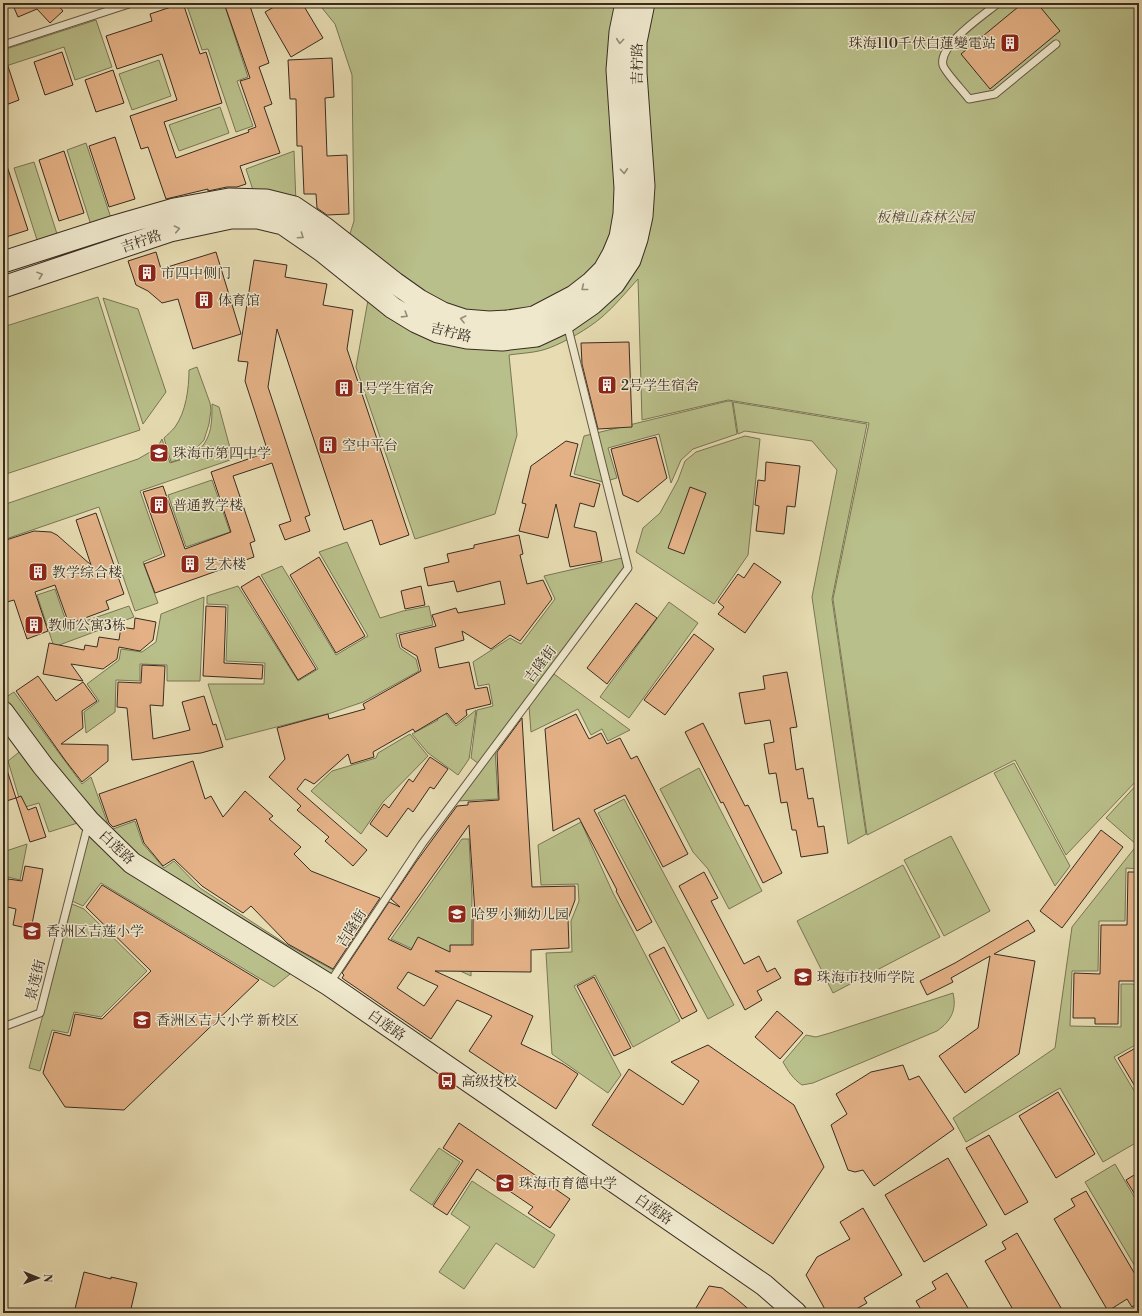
<svg xmlns="http://www.w3.org/2000/svg" width="1142" height="1316" font-family="'Libre Bodoni','Noto Serif SC',serif">
<style>
.green{fill:#b9bf8a;stroke:#797656}
.building{fill:#e4b186;stroke:#392c22;fill-rule:evenodd}
.lines{fill:none;stroke-linecap:round;stroke-linejoin:round}
.lane-casing{stroke:#645846;stroke-width:9}
.secondary-casing{stroke:#392c22;stroke-width:23}
.lane{stroke:#efe8cd;stroke-width:7}
.secondary{stroke:#efe8cd;stroke-width:21}
.oneway{stroke:#948a78}
.labels{text-anchor:middle;stroke-width:3;stroke-linejoin:round;paint-order:stroke}
.poi-label{font-size:14px;fill:#392c22;stroke:#efe8cd;text-anchor:start}
.street-label{font-size:14px;fill:#392c22;stroke:#efe8cd}
.park-label{font-size:14px;font-style:italic;fill:#534937;stroke:#efe8cd}
</style>
<rect width="100%" height="100%" fill="#e7dcb2"/>
<filter id="stains"><feTurbulence type="fractalNoise" baseFrequency=".005" numOctaves="4"/><feColorMatrix values="0 0 0 0 .2 0 0 0 0 .09 0 0 0 0 .02 0 0 0 .5 -.17"/></filter>
<radialGradient id="worn" r=".72"><stop offset=".6" stop-color="#630" stop-opacity="0"/><stop offset="1" stop-color="#630" stop-opacity=".3"/></radialGradient>
<!-- green -->
<path class="green" d="M186,3H224L248,77L237,81L253,126L236,132L208,49L202,50Z
M318,3H1139V778L1066,855L1015,760L867,835L833,599L869,423L728,400L642,420L638,279C626,292 615,306 602,317C588,329 565,342 549,348C536,353 522,353 509,355L517,435L495,514L415,539L356,367L370,289L340,265L354,221L352,75L335,24Z
M96,20L112,67L75,80L64,47L3,67V50Z
M159,60L171,96L132,110L119,74Z
M220,107L229,133L179,151L169,125Z
M86,143L111,218L91,225L67,150Z
M294,151L296,203L255,196L246,169Z
M34,162L58,237L38,243L14,168Z
M98,297L140,430L3,475V327Z
M103,298L138,309L166,392L143,424Z
M197,367L210,403L211,410L209,424L204,440L189,456C194,455 196,453 200,449C212,436 212,422 212,404L219,407L233,459L140,491L162,554L143,562L158,603L135,611L99,507L3,540V505L138,459L157,448L162,439L170,463L189,457L171,462L164,438C167,435 172,431 175,427C186,412 189,388 189,370Z
M728,401H732L737,434L693,449L681,460L671,483L659,434L608,448L617,478L603,482L574,474L584,436Z
M733,402L867,424L832,599L866,834L848,844L812,597L837,470L812,441L745,431L738,434Z
M745,436L760,439L748,555L714,604L636,552L643,528L660,513L678,480L685,461L696,452Z
M212,480L230,532L186,547L168,495Z
M347,542L380,618L403,611L429,606L433,625L396,634L400,648L416,659L419,671L363,702L331,713L226,740L208,684H264L265,663L226,661L228,605L207,604V596L238,586L298,681L318,669L261,575L282,566L336,655L368,636L319,552Z
M622,558L624,568L479,764L471,758L477,710L493,706L489,684L478,686L473,662L510,638L521,644L555,599L544,576Z
M55,589L68,627L129,606L134,617L54,647L37,595Z
M204,597L200,681H167V665L140,664V681L116,680L115,712L86,733L84,712L99,701L87,684L119,660L121,649L142,652L156,642L161,614Z
M669,602L698,623L629,718L600,697Z
M554,674L630,730L608,741L602,729L591,735L578,709L531,732L529,706Z
M14,692L82,784L91,777L110,830L135,821L143,844L164,868L174,861L200,888L286,944L335,971L328,982L133,861L3,708V699Z
M432,697L456,726L476,710L469,759L458,775L428,753L412,734L438,720L426,700Z
M410,734L428,756L383,802L361,834L311,791L332,771L376,758L378,753Z
M23,749L84,821L49,832L39,803L22,808L8,761Z
M495,749L498,799L457,801Z
M1014,763L1070,866L1055,886L994,773Z
M699,768L762,891L729,909L708,869L693,852L660,789Z
M1139,782V869L1126,868L1125,921H1099L1098,971H1072L1070,1026L1121,1027V984H1133L1139,990V1043L1114,1057L1139,1099V1141L1103,1162L1060,1088L966,1142L953,1118L1055,1048L1072,927L1137,845L1106,818Z
M624,799L734,1005L708,1019L598,813Z
M581,822L613,893L680,1021L633,1047L595,975L574,986L621,1075L608,1093L552,1054L546,953L572,952L571,921L579,901L578,884L541,885L538,845Z
M90,828L295,970L274,987L101,883L83,906L72,901Z
M951,836L990,911L944,936L904,860Z
M462,839H469L472,894L471,976L391,939Z
M27,844L20,880L8,877L5,890H3V852Z
M903,865L940,937L833,993L797,921Z
M72,904L84,909L147,971L101,1017L74,1012L68,1033L52,1030L40,1071L29,1068Z
M953,993C957,1010 951,1021 937,1031L813,1083L802,1085C793,1079 788,1071 783,1062L806,1035L816,1037L830,1033Z
M439,1148L460,1162L432,1205L410,1190Z
M1115,1164L1139,1205V1273L1085,1182Z
M472,1181L555,1235L534,1268L496,1243L464,1289L439,1272L470,1227L451,1214Z"/>
<!-- building -->
<path class="building" d="M12,3H56L63,11L50,23L37,9L18,17Z
M183,3L200,54L206,52L222,103L164,122L176,158L249,132L248,130L256,127L240,81L250,78L224,3H249L269,63L259,67L272,104L264,107L280,153L240,166L246,184L237,187H227L208,191V189L166,199L148,147L141,149L130,116L177,100L162,54L117,69L106,36L152,21L150,14Z
M281,3H302L323,38L291,57L265,12Z
M1023,3H1037L1060,31L990,89L961,54Z
M62,52L73,85L45,95L34,62Z
M5,57L19,100L3,106V58Z
M332,58L334,97L325,98L327,156L347,155L349,214L327,215L317,208L316,194H304L302,146H297L296,99H290L288,60Z
M113,70L124,103L96,112L85,80Z
M115,137L135,199L109,207L89,146Z
M64,151L84,213L59,221L39,160Z
M3,160H5L28,230L3,238Z
M156,252L161,269L216,252L241,334L193,349L178,299L162,303L148,291L136,285L128,261Z
M254,260L287,265L285,277L327,284L323,305L353,310L347,349L409,535L380,545L372,520L344,530L277,329L268,387L310,515L305,517L310,531L285,540L279,525L291,521L272,463L233,476L255,541L250,543L254,557L229,566L228,565V567L155,593L144,564L165,556L143,492L163,486L185,549L231,532L211,472L268,452L245,381L248,362L238,361Z
M629,342L632,427L598,429L582,364L581,343Z
M656,437L667,478L638,502L623,495L611,449Z
M566,441L578,444L570,476L600,484L594,507L580,503L574,527L596,532L602,561L570,567L556,504L548,538L519,531L526,504L522,503L531,466Z
M766,462L800,466L795,507L787,506L784,534L756,531L759,506L755,505L758,480L765,481Z
M690,487L706,493L684,554L668,548Z
M96,513L124,594L106,601L109,609L69,624L55,585L35,592L48,631L27,639L14,600L7,602L3,590V541L34,531L51,532L57,535L91,565L76,520Z
M519,535L523,554L520,555L527,584L543,580L552,599L520,641L510,635L491,649L462,631L464,640L435,648L439,668L469,662L475,689L487,687L491,704L466,710L467,715L456,724L447,713L415,732L413,729L373,752L374,757L351,764L348,754L314,784L305,779L297,789L367,850L353,866L325,841L329,837L297,810L301,806L269,777L285,759L277,728L328,714L329,719L365,709L363,704L421,671L417,656L402,647L399,635L436,626L432,615L456,608L458,613L505,604L500,581L457,592L454,581L428,586L424,568L449,562L447,554L474,548V545Z
M319,557L365,636L336,653L290,575Z
M754,563L781,582L745,633L718,614L724,607L718,602L738,574L744,578Z
M259,576L316,669L298,680L241,587Z
M421,586L425,605L405,609L401,591Z
M636,603L657,618L607,684L587,668Z
M206,606L226,607L224,663L263,665L262,679L203,676Z
M135,618L156,622L153,640L140,651L119,647L117,659L103,669L71,664L83,681L43,674L49,643L84,650L85,645L97,647L99,637L119,640L121,627L134,629Z
M694,634L714,649L665,715L644,700Z
M142,665L165,666L163,706L150,705L153,739L190,730L182,702L204,696L213,725L216,724L223,747L201,753L132,760L127,708L117,707L118,682L141,683Z
M787,672L797,727L790,728L796,770L803,768L808,799L813,798L818,827L824,826L828,853L801,857L796,830H792L787,802L781,803L776,773L769,774L764,744L774,742L770,720L745,724L739,693L765,689L763,676Z
M38,676L56,701L83,682L97,701L82,711L83,728L61,744L108,745V761L82,782L65,760L16,691Z
M576,714L589,739L601,733L607,744L620,738L631,759L637,756L688,854L663,867L625,795L594,810L652,922L637,931L616,891L617,890L579,818L553,831L545,729Z
M522,718L532,887L575,886V900L568,919L569,948L531,950V972L435,971L533,1016L521,1044L563,1064L578,1074L556,1109L469,1051L492,1016L457,1000L431,1039L342,978L344,975L342,973L389,902L400,907L391,899L416,862L457,806L468,805V802L499,800L497,752ZM469,825L475,913H473V945H450V952L418,937L411,950L388,939ZM408,972L438,986L424,1006L397,988Z
M703,723L745,806L748,805L782,873L763,883L723,802L721,803L685,732Z
M430,757L448,769L434,789L430,787L413,812L408,808L387,837L370,824L384,804L389,808L409,779L413,782Z
M193,761L205,799L211,796L223,817L245,791L273,816L269,819L301,847L294,854L311,871L380,898L333,969L288,944L251,906L243,913L202,886L174,859L163,866L144,843L136,819L113,827L109,823L99,794Z
M3,764H5L16,798L3,802Z
M21,796L28,810L36,807L46,837L30,842L16,798Z
M1101,830L1123,847L1062,928L1040,911Z
M25,866L43,869L31,929L13,925L16,909L3,906L8,879L22,881Z
M704,872L718,898L711,901L744,964L759,956L767,972L775,968L781,978L757,991L762,1000L745,1010L679,886Z
M1128,872H1139V981H1119L1118,1024H1095V1018H1073L1074,973L1100,974L1101,925H1127Z
M102,885L259,980L124,1110L65,1107L43,1073L54,1032L70,1036L75,1014L102,1019L151,971L86,907Z
M1028,920L1035,931L994,954L1035,961L1019,1054L965,1093L939,1056L978,1028L990,956L951,978L953,982L927,995L920,981L955,963Z
M664,947L697,1011L682,1019L649,955Z
M594,977L631,1048L614,1056L577,986Z
M777,1011L803,1033L780,1059L755,1037Z
M708,1045L794,1105L824,1167L773,1244L592,1125L629,1069L683,1105L699,1081L671,1062Z
M1139,1046V1093L1118,1058Z
M903,1065L909,1080L919,1076L954,1129L874,1186L863,1170L855,1172L848,1170L831,1125L847,1114L836,1094L871,1072Z
M1058,1092L1095,1154L1056,1178L1019,1116Z
M459,1123L570,1199L550,1228L528,1213L533,1207L477,1169L447,1215L433,1206L463,1161L443,1148Z
M989,1135L1028,1202L1005,1215L966,1148Z
M948,1158L987,1225L924,1262L885,1195Z
M1139,1172V1201L1126,1180Z
M1086,1191L1139,1281V1302L1132,1307L1127,1299L1108,1311L1054,1219L1075,1206L1071,1199Z
M863,1208L902,1275L864,1298L867,1303L849,1313H827L806,1275L817,1257L850,1239L840,1222Z
M1017,1233L1064,1313H1015L985,1261L1006,1249L1002,1242Z
M84,1272L111,1279V1277L137,1283L130,1313H74Z
M947,1273L971,1313H923L916,1301L936,1289L932,1282Z
M709,1286L722,1288L738,1300L753,1313H693Z"/>
<g class="lines">
<defs>
<path id="lane" d="M998,3C984,15 938,45 943,65C944,71 964,92 969,99L995,94L1056,44
M3,45L132,3
M329,984L422,844L628,568L567,324
M3,1027L40,1013L88,825"/>
<path id="secondary" d="M3,262L115,226L174,209L229,199L266,200L294,207L325,228L395,283L419,300L443,313L464,320L489,322L508,321L534,317L574,296L592,282L604,270L613,254L620,237L624,214L625,188L617,70L620,32L626,3
M3,287L170,231L231,218H258L283,224L322,251L393,308L416,322L438,332L467,338L502,340L536,336L566,322L592,304L614,284L630,260L637,239L642,216L644,186L636,73V42L644,3
M3,712L43,766L68,796L89,821L132,863L329,985L764,1285L796,1313"/>
</defs>
<!-- lane casing -->
<use href="#lane" class="lane-casing"/>
<!-- secondary casing -->
<use href="#secondary" class="secondary-casing"/>
<!-- lane -->
<use href="#lane" class="lane"/>
<!-- secondary -->
<use href="#secondary" class="secondary"/>
</g>
<!-- one-way arrows -->
<defs><path id="oneway-chevron" d="M-2-3.5L2.5 0L-2 3.5" fill="none" stroke-width="1.6" stroke-linecap="round" stroke-linejoin="round"/></defs>
<g class="oneway">
<use href="#oneway-chevron" transform="translate(620 41) rotate(95)"/>
<use href="#oneway-chevron" transform="translate(624 171) rotate(86)"/>
<use href="#oneway-chevron" transform="translate(177 229) rotate(-12)"/>
<use href="#oneway-chevron" transform="translate(301 236) rotate(34)"/>
<use href="#oneway-chevron" transform="translate(40 275) rotate(-19)"/>
<use href="#oneway-chevron" transform="translate(584 288) rotate(141)"/>
<use href="#oneway-chevron" transform="translate(405 315) rotate(32)"/>
<use href="#oneway-chevron" transform="translate(463 319) rotate(-166)"/>
</g>
<!-- icons -->
<defs>
<symbol id="building-square" viewBox="-11 -11 22 22"><rect x="-9" y="-9" width="18" height="18" rx="4" fill="#8f2418" stroke="#efe8cd"/><path d="M-4-6H4V6H1V3H-1V6H-4ZM-2.5-4.3h1.7v1.8h-1.7ZM.8-4.3h1.7v1.8H.8ZM-2.5-1h1.7V.8h-1.7ZM.8-1h1.7V.8H.8Z" fill="#fff"/></symbol>
<symbol id="school-square" viewBox="-11 -11 22 22"><rect x="-9" y="-9" width="18" height="18" rx="4" fill="#8f2418" stroke="#efe8cd"/><path d="M0-5L7-2L0 1L-7-2ZM-4 1L0 2.5L4 1V4Q0 6-4 4Z" fill="#fff"/></symbol>
<symbol id="university-square" viewBox="-11 -11 22 22"><rect x="-9" y="-9" width="18" height="18" rx="4" fill="#8f2418" stroke="#efe8cd"/><path d="M0-5L7-2L0 1L-7-2ZM-4 1L0 2.5L4 1V4Q0 6-4 4Z" fill="#fff"/></symbol>
<symbol id="bus-square" viewBox="-11 -11 22 22"><rect x="-9" y="-9" width="18" height="18" rx="4" fill="#8f2418" stroke="#efe8cd"/><path d="M-5-6H5V4H4V6H2V4H-2V6H-4V4H-5ZM-3.5-4V0h7V-4ZM-3.5 1.2v1.5H-2V1.2ZM2 1.2v1.5H3.5V1.2Z" fill="#fff"/></symbol>
</defs>
<g fill-rule="evenodd">
<use href="#building-square" x="999" y="32" width="22" height="22"/>
<use href="#building-square" x="136" y="262" width="22" height="22"/>
<use href="#building-square" x="193" y="289" width="22" height="22"/>
<use href="#building-square" x="596" y="374" width="22" height="22"/>
<use href="#building-square" x="333" y="377" width="22" height="22"/>
<use href="#building-square" x="317" y="434" width="22" height="22"/>
<use href="#school-square" x="148" y="442" width="22" height="22"/>
<use href="#building-square" x="148" y="494" width="22" height="22"/>
<use href="#building-square" x="179" y="553" width="22" height="22"/>
<use href="#building-square" x="27" y="561" width="22" height="22"/>
<use href="#building-square" x="23" y="614" width="22" height="22"/>
<use href="#school-square" x="446" y="903" width="22" height="22"/>
<use href="#school-square" x="21" y="920" width="22" height="22"/>
<use href="#university-square" x="792" y="966" width="22" height="22"/>
<use href="#school-square" x="131" y="1009" width="22" height="22"/>
<use href="#bus-square" x="436" y="1070" width="22" height="22"/>
<use href="#school-square" x="494" y="1172" width="22" height="22"/>
</g>
<g class="labels">
<!-- poi labels -->
<g class="poi-label">
<text x="996" y="48" text-anchor="end">珠海110千伏白蓮變電站</text>
<text x="161" y="278">市四中侧门</text>
<text x="218" y="305">体育馆</text>
<text x="621" y="390">2号学生宿舍</text>
<text x="358" y="393">1号学生宿舍</text>
<text x="342" y="450">空中平台</text>
<text x="173" y="458">珠海市第四中学</text>
<text x="173" y="510">普通教学楼</text>
<text x="204" y="569">艺术楼</text>
<text x="52" y="577">教学综合楼</text>
<text x="48" y="630">教师公寓3栋</text>
<text x="471" y="919">哈罗小狮幼儿园</text>
<text x="46" y="936">香洲区吉莲小学</text>
<text x="817" y="982">珠海市技师学院</text>
<text x="156" y="1025">香洲区吉大小学 新校区</text>
<text x="461" y="1086">高级技校</text>
<text x="519" y="1188">珠海市育德中学</text>
</g>
<!-- street labels -->
<g class="street-label">
<text transform="translate(637 64) rotate(-90)" y="5">吉柠路</text>
<text transform="translate(141 241) rotate(-19)" y="5">吉柠路</text>
<text transform="translate(451 332) rotate(14)" y="5">吉柠路</text>
<text transform="translate(540 664) rotate(-53)" y="5">吉隆街</text>
<text transform="translate(117 847) rotate(43)" y="5">白莲路</text>
<text transform="translate(351 928) rotate(-57)" y="5">吉隆街</text>
<text transform="translate(35 980) rotate(-76)" y="5">景莲街</text>
<text transform="translate(387 1025) rotate(35)" y="5">白莲路</text>
<text transform="translate(654 1209) rotate(35)" y="5">白莲路</text>
</g>
<!-- park labels -->
<g class="park-label">
<text x="925" y="222">板樟山森林公园</text>
</g>
</g>
<!-- margin -->
<rect width="1142" height="1316" fill="none" stroke="#e7dcb2" stroke-width="16"/>
<rect x="4" y="4" width="1134" height="1308" fill="none" stroke="#392c22" stroke-width="2"/>
<rect x="8" y="8" width="1126" height="1300" fill="none" stroke="#392c22"/>
<!-- north arrow -->
<g transform="translate(38 1278) rotate(91)" stroke="#efe8cd" stroke-width="3" paint-order="stroke">
<path d="M0-3L7 15L0 10L-7 15Z" fill="#392c22"/>
<text y="-6" font-size="11" font-weight="bold" text-anchor="middle" fill="#392c22">N</text>
</g>
<rect width="100%" height="100%" filter="url(#stains)"/>
<rect width="100%" height="100%" fill="url(#worn)"/>
</svg>
